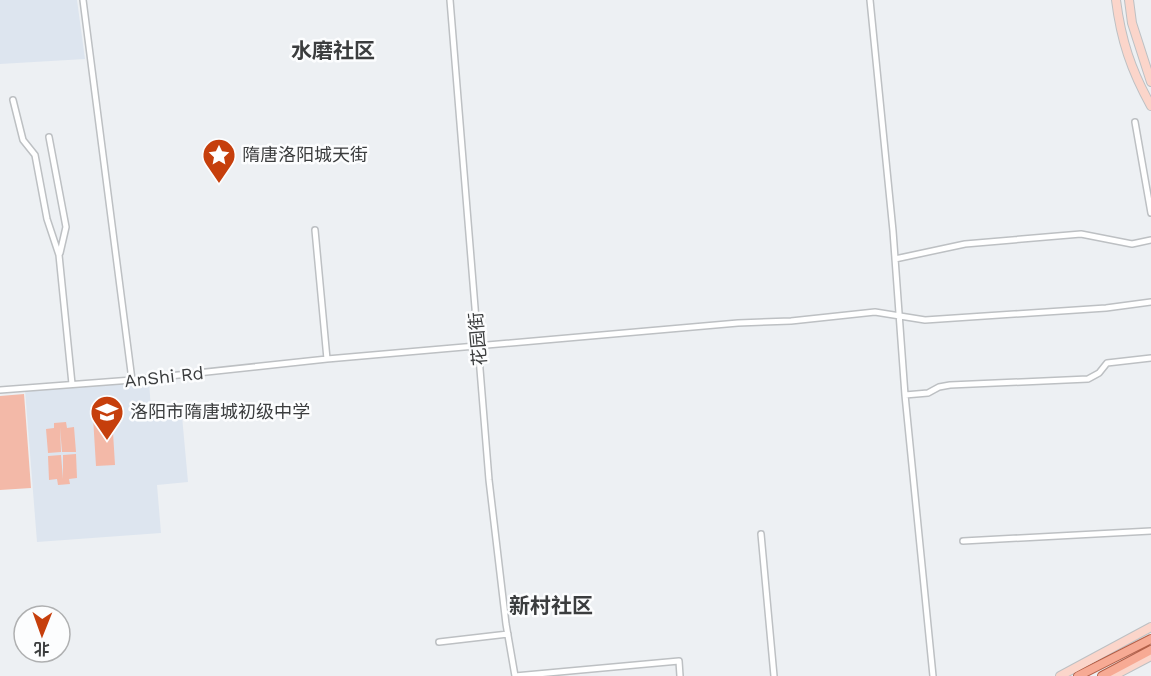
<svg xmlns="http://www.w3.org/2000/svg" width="1151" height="676" font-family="'Work Sans','Noto Sans SC',sans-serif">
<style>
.built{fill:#dde5ef}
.green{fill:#f3b9a8}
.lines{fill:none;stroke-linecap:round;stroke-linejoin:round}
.minor-casing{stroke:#bdc0c3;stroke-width:8}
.secondary-casing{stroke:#bdc0c3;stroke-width:10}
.primary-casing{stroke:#b25f48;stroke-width:10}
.minor{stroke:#fff;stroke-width:5}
.secondary{stroke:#fbd5ca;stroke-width:8}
.primary{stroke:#f7aa94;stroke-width:8}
.labels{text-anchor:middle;stroke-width:5;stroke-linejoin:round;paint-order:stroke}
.poi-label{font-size:18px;fill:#3b3d3e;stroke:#fcfdfe;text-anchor:start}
.street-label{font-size:18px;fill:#3b3d3e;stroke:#fcfdfe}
.quarter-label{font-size:21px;font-weight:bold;fill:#3b3d3e;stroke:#fcfdfe}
</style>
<rect width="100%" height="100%" fill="#edf0f3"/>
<!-- built -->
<path class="built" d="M0,0H77L85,59L0,64Z
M149,381L151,410L145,411L146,418L182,416L188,482L157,485L161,533L37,542L25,390Z"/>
<!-- green -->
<path class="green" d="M24,394L31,488L0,490V396Z
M112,416L115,465L96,466L93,417Z
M66,422L67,428L74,427L76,452H62L60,427L61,452L48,453L46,429L54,428V423Z
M76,454L77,478L69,479L70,484L58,485L57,479L49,480L48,456L61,455L63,479V455Z"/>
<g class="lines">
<defs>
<path id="minor" d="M83,0L132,380
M450,0L489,480L506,624L515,676
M870,0L893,231L905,395L933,676
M13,100L23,140L35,155L47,219L59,255L72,384
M1135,122L1151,213
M49,137L66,227L60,253
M315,230L327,359L738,323L791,321L875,312L925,320L1106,308L1151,302
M895,259L965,244L1081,234L1132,244L1151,240
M0,390L132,380L327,359
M905,395L928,393L939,387L950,385L1088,379L1099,373L1107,363L1151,358
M761,534L774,676
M963,541L1151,531
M439,642L508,634
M515,676L679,661L680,676"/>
<path id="secondary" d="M1116,0C1121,40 1131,70 1151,106
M1129,0L1132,23L1151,82
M1060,676L1151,627
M1113,676L1151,656"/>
<path id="primary" d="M1078,676L1151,639
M1102,676L1151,650"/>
</defs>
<!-- minor casing -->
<use href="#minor" class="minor-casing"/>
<!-- secondary casing -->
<use href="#secondary" class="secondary-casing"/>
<!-- primary casing -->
<use href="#primary" class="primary-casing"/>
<!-- minor -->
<use href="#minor" class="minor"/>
<!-- secondary -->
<use href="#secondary" class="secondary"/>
<!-- primary -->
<use href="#primary" class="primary"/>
</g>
<!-- icons -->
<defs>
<symbol id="sight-pin" viewBox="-11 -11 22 30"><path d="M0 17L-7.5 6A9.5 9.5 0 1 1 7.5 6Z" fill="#c63f0c" stroke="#fcfdfe"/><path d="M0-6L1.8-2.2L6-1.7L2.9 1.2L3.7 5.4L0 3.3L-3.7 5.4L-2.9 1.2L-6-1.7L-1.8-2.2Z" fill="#fff"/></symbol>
<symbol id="school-pin" viewBox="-11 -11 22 30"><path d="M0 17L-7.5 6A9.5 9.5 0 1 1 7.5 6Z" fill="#c63f0c" stroke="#fcfdfe"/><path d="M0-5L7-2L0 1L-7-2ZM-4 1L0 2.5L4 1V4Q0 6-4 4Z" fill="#fff"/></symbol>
</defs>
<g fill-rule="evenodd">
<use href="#sight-pin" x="200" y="136" width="38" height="52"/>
<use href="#school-pin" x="88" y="393" width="38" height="52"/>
</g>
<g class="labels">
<!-- poi labels -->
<g class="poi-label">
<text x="242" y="161">隋唐洛阳城天街</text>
<text x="130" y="418">洛阳市隋唐城初级中学</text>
</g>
<!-- street labels -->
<g class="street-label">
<text transform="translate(478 339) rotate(-95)" y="6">花园街</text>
<text transform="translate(164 377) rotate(-6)" y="6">AnShi Rd</text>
</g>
<!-- quarter labels -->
<g class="quarter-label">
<text x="333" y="58">水磨社区</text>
<text x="551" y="613">新村社区</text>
</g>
</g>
<!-- north arrow -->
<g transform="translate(42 634) rotate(181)"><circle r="28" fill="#fcfdfe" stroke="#afb0b1" stroke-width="1.5"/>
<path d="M0-4.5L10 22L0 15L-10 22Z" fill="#c63f0c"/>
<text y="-9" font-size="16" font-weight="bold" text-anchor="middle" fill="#3b3d3e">北</text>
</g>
</svg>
